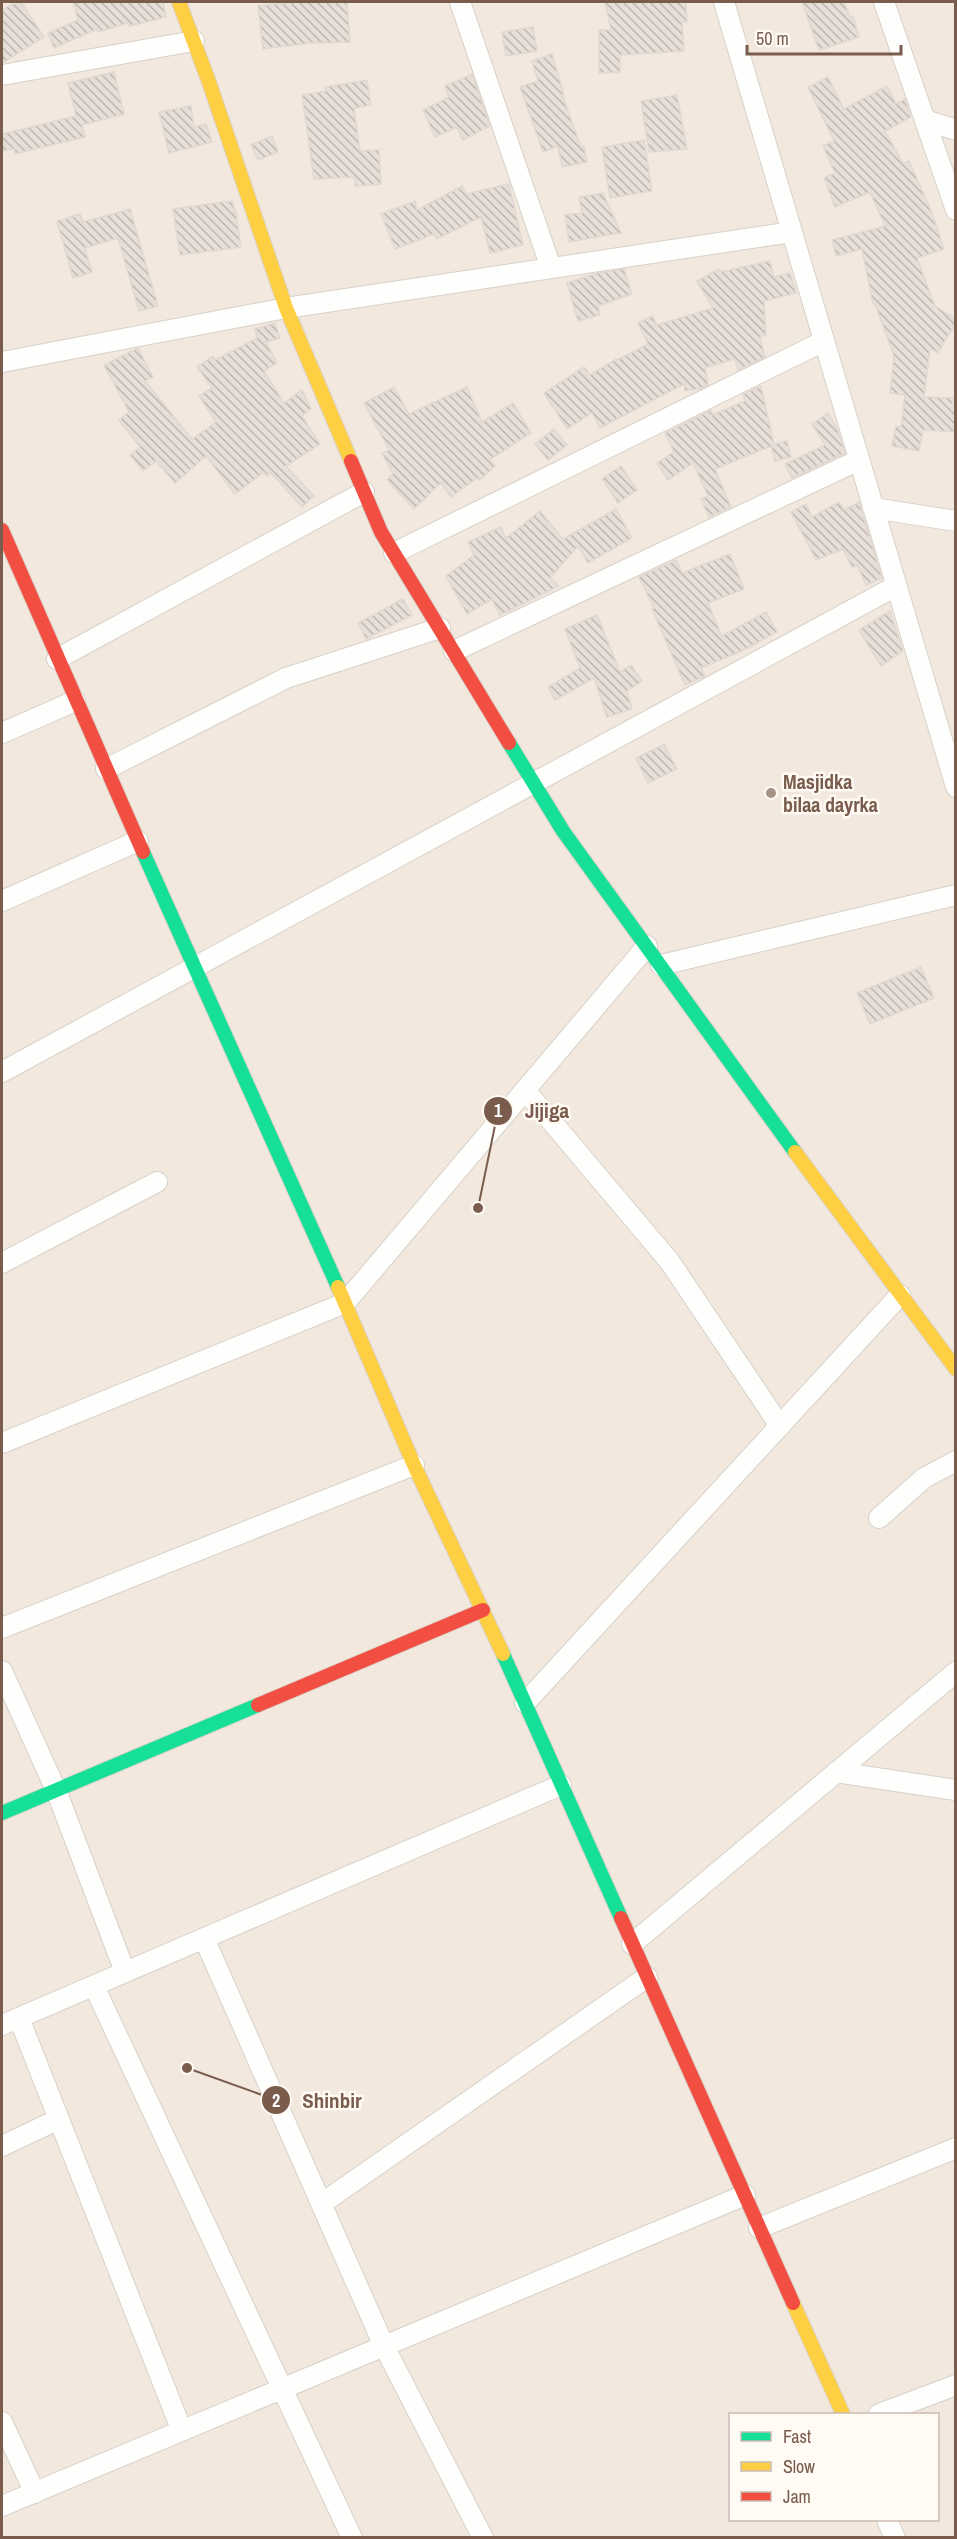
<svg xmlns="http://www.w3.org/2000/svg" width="957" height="2539" font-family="'Archivo Narrow',sans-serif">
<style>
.residential{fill:#f2e8de;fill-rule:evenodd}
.building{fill:url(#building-back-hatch);stroke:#e2d8d2;stroke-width:1.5}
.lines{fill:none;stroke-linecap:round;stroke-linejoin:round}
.street-casing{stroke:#d7d1cb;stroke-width:22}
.fast-casing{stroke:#d9d2cb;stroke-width:16}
.slow-casing{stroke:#d9d2cb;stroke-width:16}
.jam-casing{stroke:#d9d2cb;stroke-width:16}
.street{stroke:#fefefd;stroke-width:20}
.fast{stroke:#16e098;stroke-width:14}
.slow{stroke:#ffcf43;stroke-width:14}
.jam{stroke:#f24e42;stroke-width:14}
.poi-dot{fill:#a69286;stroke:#fffaf3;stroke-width:2}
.labels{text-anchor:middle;stroke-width:5;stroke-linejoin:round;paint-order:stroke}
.poi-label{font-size:20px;font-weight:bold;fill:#7a5c4d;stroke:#fffaf3;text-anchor:start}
.leader{fill:none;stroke:#7a5c4d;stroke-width:2}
.callout-dot{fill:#7a5c4d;stroke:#fffaf3;stroke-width:2}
.mark-label{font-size:18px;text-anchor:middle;font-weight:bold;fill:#fff}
.callout-label{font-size:21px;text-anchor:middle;font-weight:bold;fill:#7a5c4d;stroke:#fffaf3;stroke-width:5;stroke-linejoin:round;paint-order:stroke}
</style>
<defs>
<pattern id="building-back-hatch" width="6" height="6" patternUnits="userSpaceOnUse" patternTransform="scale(1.5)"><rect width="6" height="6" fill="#e6ded7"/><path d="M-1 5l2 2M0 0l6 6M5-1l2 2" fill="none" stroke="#bfb7b1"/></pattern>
</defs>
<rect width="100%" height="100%" fill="#f9f5f0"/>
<!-- residential -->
<path class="residential" d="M2,2H955V2537L2,2538ZM730,2414H938V2520H730Z"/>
<!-- building -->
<path class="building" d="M16,2H21L44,37L2,63V10Z
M73,2H163L166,17L129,26L128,23L98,32L97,29L54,48L48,33L78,20Z
M295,2H347L350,42L311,43L263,49L258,6Z
M605,2H686L687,22H682L684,51L620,55V72L599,73V30H611Z
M802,2H844L850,17L853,16L859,37L819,50Z
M533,27L537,51L506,56L502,32Z
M552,54L564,94H562L581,147L584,146L587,162L562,167L558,146L543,152L520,87L538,81L532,61Z
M114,72L124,114L82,125L85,137L15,154L14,149L2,151V134L76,116L68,83Z
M472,74L490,126L463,140L457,127L435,137L423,110L449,97L445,86Z
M828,77L844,109L887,86L896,104L905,99L911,117L885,131L903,163L909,161L932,213L944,249L917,258L935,306L956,319V323L938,353L930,348L924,397L953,398L952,411H956V432L923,430L919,451L892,446L896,426L901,427L905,395L890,393L894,356L875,304H873L862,249L836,256L832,240L885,226L870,192L835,207L824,178L835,173L823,146L834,141L808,87Z
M367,80L371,105L354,108L360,151L379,150L381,184L355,186V177L314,179L302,95L326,91L325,87Z
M677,95L687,149L649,152L641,101Z
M191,106L194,127L206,124L212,142L169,153L159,112Z
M272,136L278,152L258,160L251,145Z
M644,140L652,191L610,198L602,147Z
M509,184L523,245L490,253L481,217L437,239L434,234L395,249L381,214L415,201L417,210L462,186L466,194Z
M603,193L621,233L569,242L565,215L582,213L579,197Z
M232,201L236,213L241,247L180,255L173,209Z
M130,209L158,306L139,311L118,238L85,248L92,272L73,278L57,221L80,214L83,222Z
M770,261L774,277L790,273L796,293L764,301L766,335L760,337L765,357L738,370L735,359L705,368L708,385L699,389L685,391L684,384L600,428L592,413L567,429L544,393L584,367L590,375L616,359L617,360L648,344L638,323L652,316L657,325L713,308L697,281L719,269L721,272Z
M624,269L632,294L598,306L600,315L578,321L567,283L597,273Z
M275,323L280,338L266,342L277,363L264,371L284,403L302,390L311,409L302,416L320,444L286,466L314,496L302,507L270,472L267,476L264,472L235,494L206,456L175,483L156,461L143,471L130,455L140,447L119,420L129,412L104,365L138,348L153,377L145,381L192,439L216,422L199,396L212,388L197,367L213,356L215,360L257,338L255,329Z
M761,386L774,444L787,441L791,457L775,461L771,446L715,469L731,507L709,517L701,499L708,496L693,463L668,480L657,463L674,452L665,433L711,410L712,415L745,401L743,394Z
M394,387L409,414L467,387L482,422L513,403L531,433L489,460L495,466L480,480L477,478L451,497L441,483L414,509L387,480L393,474L382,453L389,450L364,403Z
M828,413L837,428L845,453L792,478L785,464L825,445L812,424Z
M554,429L567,445L548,460L535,444Z
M621,466L637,490L618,503L602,479Z
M839,502L844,510L859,502L882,578L866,585L857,565L852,568L843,549L816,560L791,512L806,504L812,517Z
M616,509L632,538L588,563L578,546L550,578L559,586L500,615L492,599L467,614L446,576L474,555L468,542L501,527L506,538L540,511L563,539Z
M730,554L744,589L708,603L722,636L766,612L777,632L744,650L701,668L705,676L685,685L652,609L654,608L639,577L676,560L682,573Z
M403,599L412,615L366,639L358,623Z
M890,611L903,651L881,666L859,630Z
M597,615L620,672L631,665L642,681L627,691L632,709L607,717L594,678L555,700L548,687L580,668L565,629Z
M664,744L677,769L648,783L636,758Z
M921,967L934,998L870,1024L857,993Z"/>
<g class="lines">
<defs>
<path id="street" d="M460,2L551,268
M724,2L956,787
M884,2L956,210
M2,75L194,41
M925,120L956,130
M2,362L286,308L792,232
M873,508L956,521
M394,553L824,341
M454,651L859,460
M57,659L364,492
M2,733L75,701
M106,769L286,678L440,628
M2,901L138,841
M661,965L956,895
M2,1072L896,586
M525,1090L670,1262L780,1426
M2,1263L157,1182
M2,1443L345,1303L647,946
M879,1518L924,1478L956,1461
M2,1628L414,1465
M2,1671L56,1790L125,1972
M525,1703L900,1295
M836,1772L956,1790
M204,1938L384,2346L483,2538
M632,1944L956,1672
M94,1986L352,2538
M19,2018L182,2431
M2,2025L561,1785
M2,2146L59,2119
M321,2204L647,1977
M759,2228L956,2148
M879,2414L956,2385
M2,2422L35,2493
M2,2506L745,2195
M887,2520L895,2538"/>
<path id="fast" d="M509,743L563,831L795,1152
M143,852L338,1287
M503,1654L621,1918
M2,1813L258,1705"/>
<path id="slow" d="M179,2L209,82L286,308L351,461
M795,1152L956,1369
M338,1287L414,1465L503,1654
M793,2303L843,2414"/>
<path id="jam" d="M351,461L381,532L509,743
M2,530L143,852
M258,1705L483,1610
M621,1918L793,2303"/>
</defs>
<!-- street casing -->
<use href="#street" class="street-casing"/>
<!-- fast casing -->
<use href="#fast" class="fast-casing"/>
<!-- slow casing -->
<use href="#slow" class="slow-casing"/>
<!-- jam casing -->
<use href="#jam" class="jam-casing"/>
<!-- street -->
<use href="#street" class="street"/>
<!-- fast -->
<use href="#fast" class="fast"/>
<!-- slow -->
<use href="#slow" class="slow"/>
<!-- jam -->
<use href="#jam" class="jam"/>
</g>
<!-- markers -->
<circle class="poi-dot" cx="771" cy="793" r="6"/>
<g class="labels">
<!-- poi labels -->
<g class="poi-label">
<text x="783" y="789">Masjidka<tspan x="783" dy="23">bilaa dayrka</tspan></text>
</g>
</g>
<!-- callouts -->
<path class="leader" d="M478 1208L498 1111M187 2068L276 2100"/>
<g class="callout-dot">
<circle cx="478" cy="1208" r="6"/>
<circle cx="187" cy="2068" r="6"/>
<circle cx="498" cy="1111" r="15"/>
<circle cx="276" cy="2100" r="15"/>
</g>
<g class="mark-label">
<text x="498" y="1117">1</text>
<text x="276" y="2107">2</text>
</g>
<g class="callout-label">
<text x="547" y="1118">Jijiga</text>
<text x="332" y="2108">Shinbir</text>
</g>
<!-- border -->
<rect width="957" height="2539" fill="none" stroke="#7a5c4d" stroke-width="6"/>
<!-- legend -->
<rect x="729" y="2413" width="210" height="108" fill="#fffaf3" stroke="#cabbb1" stroke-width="1.5"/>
<rect x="741" y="2432" width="30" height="9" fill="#16e098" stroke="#cabbb1" stroke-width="1.5"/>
<text x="783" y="2443" font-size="18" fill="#7a5c4d">Fast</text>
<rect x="741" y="2462" width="30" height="9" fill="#ffcf43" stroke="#cabbb1" stroke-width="1.5"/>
<text x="783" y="2473" font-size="18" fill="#7a5c4d">Slow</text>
<rect x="741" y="2492" width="30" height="9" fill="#f24e42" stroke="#cabbb1" stroke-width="1.5"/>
<text x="783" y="2503" font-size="18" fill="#7a5c4d">Jam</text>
<!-- scale -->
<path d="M747 45v9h154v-9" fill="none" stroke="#7a5c4d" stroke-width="3"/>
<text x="756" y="45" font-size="18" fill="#7a5c4d" stroke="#fffaf3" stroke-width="4.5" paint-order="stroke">50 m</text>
</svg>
